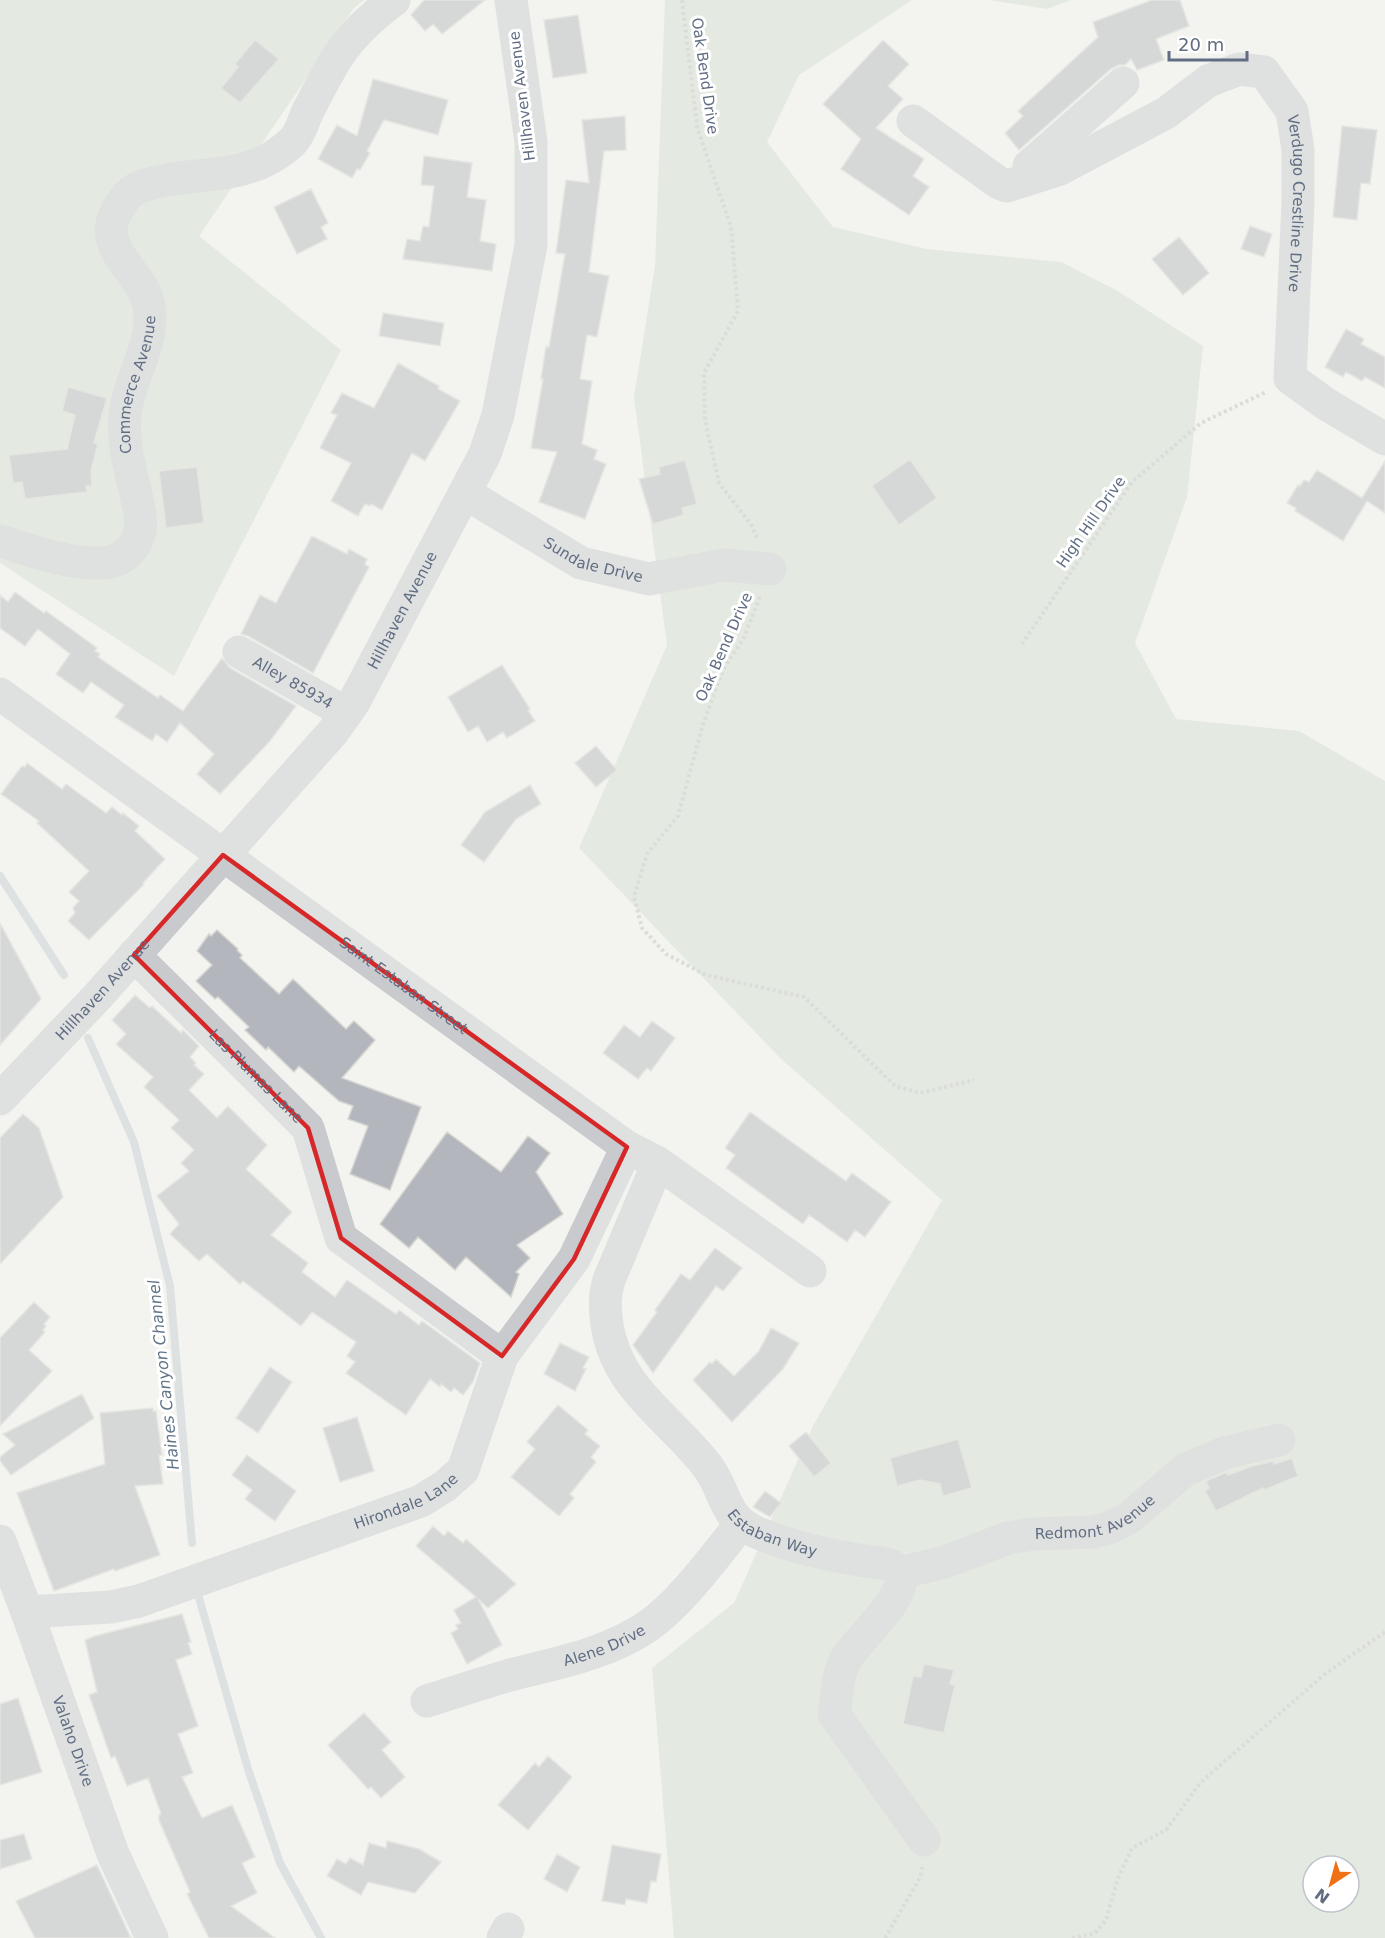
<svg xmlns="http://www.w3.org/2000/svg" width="1385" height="1938" font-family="'DejaVu Sans',sans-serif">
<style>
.green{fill:#d3dcd0;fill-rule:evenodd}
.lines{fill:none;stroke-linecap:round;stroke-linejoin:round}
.stream{stroke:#c4cbd2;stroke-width:8}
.building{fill:#b3b7bd;stroke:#d5d5d2;stroke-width:1.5}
.path{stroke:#bfc0c2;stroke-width:4;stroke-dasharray:3 3;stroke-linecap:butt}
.minor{stroke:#c8cace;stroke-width:33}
.marked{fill:none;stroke:#d62828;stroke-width:4.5;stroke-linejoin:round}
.labels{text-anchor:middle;stroke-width:6;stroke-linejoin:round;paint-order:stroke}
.street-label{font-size:15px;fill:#616d83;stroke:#fff}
.water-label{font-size:16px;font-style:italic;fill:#617688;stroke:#fff}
</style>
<rect width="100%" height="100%" fill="#f3f4ef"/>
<!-- green -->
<path class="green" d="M0,0H364L354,8L199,236L341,350L174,676L0,563Z
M665,0H912L799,75L767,142L833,227L927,249L1061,262L1116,290L1203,346L1187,497L1135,643L1176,719L1299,731L1385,781V1938H674L652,1668L734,1603L814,1424L942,1200L780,1058L579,848L667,645L634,397L655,266ZM1313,1866H1349V1902H1313Z
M988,0H1071L1047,9Z"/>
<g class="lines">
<!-- stream -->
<path class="stream" d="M0,876L64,975
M88,1038L134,1142L170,1286L192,1543
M197,1591L248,1769L280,1863L321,1938"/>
</g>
<!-- building -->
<path class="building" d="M424,0H485L442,34L433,24L425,31L411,15Z
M1152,0H1180L1189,26L1156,39L1164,60L1137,70L1131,59L1125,65H1119L1111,69L1019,150L1005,133L1023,116L1018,111L1098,37L1093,22Z
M578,15L587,73L553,78L544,20Z
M255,40L279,59L240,103L221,88L238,67L235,64Z
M883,40L909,64L888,86L903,99L876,128L924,159L913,176L929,187L909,215L841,169L861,139L823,104Z
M373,79L448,100L438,135L384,120L367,151L370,153L360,170L357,169L352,178L318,159L337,125L357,136Z
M625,116L626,150L604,151L589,272L609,276L597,337L587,335L580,379L592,381L582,444L597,450L594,459L606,464L585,519L539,502L557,452L531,448L543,379H541L546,346L549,347L565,254L556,253L566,180L589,183L582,120Z
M1342,126L1377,130L1370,184L1361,183L1357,220L1333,217Z
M424,156L472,163L467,197L486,200L480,241L496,244L492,271L403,259L407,239L420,241L423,226L429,227L434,186L421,185Z
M311,189L328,223L321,227L327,239L297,254L274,207Z
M1250,226L1272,234L1264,257L1241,249Z
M1179,237L1209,273L1183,295L1152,259Z
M383,313L444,323L440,346L379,336Z
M1346,329L1364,339L1361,344L1385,357V388L1365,377L1362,381L1346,372L1343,377L1325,367Z
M398,363L439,386L438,389L460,401L425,461L412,453L382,510L371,504L370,506L365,504L358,516L331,501L351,463L320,448L337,415L331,413L342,393L374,408Z
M68,387L107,398L94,443L98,444L91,471L92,486H86L87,492L25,499L22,482L13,483L9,455L67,449L75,415L62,411Z
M910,459L937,498L899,525L872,486Z
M685,460L697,504L682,508L684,515L653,524L639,479L660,474L659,467Z
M1385,461V513L1367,501L1343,541L1295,511L1296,508L1287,503L1298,485L1300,486L1304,480L1309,482L1317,470L1362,498Z
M197,467L204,523L166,528L159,471Z
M312,536L347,554L349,549L367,559L365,564L369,567L313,673L248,636L241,634L260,595L276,603Z
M15,592L44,613L46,611L97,648L95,651L100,654L98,657L158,698L160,695L183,711L222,658L230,668L296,706L270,741L220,794L197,774L214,754L180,723L167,742L156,734L152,741L115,717L124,705L91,682L83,693L56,674L70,654L38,629L25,646L0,628V595L8,602Z
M502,665L530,709L528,710L535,721L507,738L503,732L487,742L478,726L468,732L448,697Z
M596,746L617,770L596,787L575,763Z
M27,763L62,789L66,784L106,813L112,807L122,815L123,813L139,826L135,831L165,859L143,883L144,884L89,940L68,921L75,913L73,908L79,901L69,892L89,871L37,823L39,821L1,794L22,766L25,767Z
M530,785L541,804L516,819L484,862L461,845L485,812Z
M0,923L41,999L0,1045Z
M217,930L238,949L237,950L242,955L240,958L279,994L293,979L346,1029L354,1021L375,1040L342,1078L421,1107L390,1190L350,1174L368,1126L348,1119L353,1106L339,1101L299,1066L294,1072L268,1047L266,1050L245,1030L249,1027L218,997L215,999L196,981L212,965L197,951L209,934L211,936Z
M135,995L150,1008L152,1006L181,1033L183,1030L199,1046L190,1057L196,1063L194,1065L204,1074L189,1090L217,1118L228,1106L267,1145L246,1169L292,1212L271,1235L308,1263L302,1272L335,1297L347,1280L396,1314L399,1310L419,1325L422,1321L480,1363L473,1382L463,1395L454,1388L451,1392L441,1384L440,1387L430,1379L406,1415L346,1373L355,1362L347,1356L356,1342L312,1312L301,1326L243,1281L240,1284L207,1254L199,1261L170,1234L179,1224L157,1196L189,1171L181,1163L194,1150L171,1128L179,1120L144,1087L153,1077L116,1044L126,1034L112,1020Z
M652,1021L675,1038L651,1071L647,1068L638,1079L603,1053L624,1025L640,1037Z
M750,1112L846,1181L852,1173L891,1202L865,1237L855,1230L847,1242L809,1215L803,1224L726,1168L735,1155L725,1148Z
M23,1114L39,1128L63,1197L0,1264V1138Z
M447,1132L501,1172L528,1136L550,1153L536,1172L563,1214L517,1245L530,1258L516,1272L519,1274L511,1297L466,1257L455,1270L418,1237L409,1248L380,1224Z
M715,1248L742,1268L723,1291L716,1286L653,1373L633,1345L657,1312L655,1310L681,1274L690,1280Z
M34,1302L50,1317L44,1324L46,1326L43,1330L45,1332L29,1350L52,1371L0,1426V1338Z
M771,1328L799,1343L783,1369L732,1422L693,1380L710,1362L712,1364L716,1359L734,1376L759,1351Z
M560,1343L589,1357L583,1368L586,1369L575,1391L544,1374Z
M270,1367L292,1382L258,1433L236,1418Z
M82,1394L94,1418L11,1475L0,1461V1457L15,1445L3,1434Z
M558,1405L588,1430L585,1434L600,1446L591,1457L596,1462L570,1494L574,1498L559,1516L511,1477L535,1449L527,1442Z
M153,1408V1411H156L162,1455H159L163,1484L135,1486L160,1555L115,1571L114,1569L54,1591L17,1493L105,1464L100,1413Z
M357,1417L374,1471L340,1482L323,1428Z
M806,1432L831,1463L814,1477L789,1446Z
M958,1439L972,1488L943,1496L940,1484L920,1480L897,1486L890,1458Z
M247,1455L296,1491L275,1521L245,1499L252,1490L232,1475Z
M1292,1458L1298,1476L1264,1490L1263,1488L1216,1511L1205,1491L1209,1488L1206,1481L1227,1472L1228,1475L1252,1466L1273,1461L1274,1464Z
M765,1491L781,1503L770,1517L753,1507Z
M433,1526L444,1536L448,1531L463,1543L466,1539L516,1584L488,1608L478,1599L502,1645L467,1664L451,1633L458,1629L456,1625L461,1623L454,1610L476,1597L416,1546Z
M182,1614L191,1642L188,1643L192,1654L176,1660L198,1726L178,1734L193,1773L182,1777L202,1818L232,1805L255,1857L242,1863L257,1893L231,1906L275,1938H209L187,1894L190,1892L159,1820V1815L161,1814L148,1778L127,1786L115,1756L111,1758L89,1695L97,1692L85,1640L95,1636Z
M924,1664L954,1670L950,1684L955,1685L944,1733L903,1724L913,1676L921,1677Z
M18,1698L42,1772L0,1785V1704Z
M364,1713L391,1742L382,1750L405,1777L381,1798L371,1787L368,1789L328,1745Z
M548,1756L572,1777L528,1830L498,1805L535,1763L539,1767Z
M24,1834L32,1859L0,1869V1840Z
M387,1841L419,1849L441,1862L415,1893L368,1882L361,1895L327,1876L337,1859L346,1864L350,1858L363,1865L369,1843L386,1848Z
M612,1845L661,1854L656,1882L651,1881L647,1903L626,1899L625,1905L602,1901Z
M557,1854L580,1867L567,1892L544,1879Z
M97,1865L131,1938H35L16,1901Z"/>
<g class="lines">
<!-- path -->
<path class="path" d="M682,0L697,127L731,227L738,311L704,373L705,420L719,483L752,526L758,540
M760,597L744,637L723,670L703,724L678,816L647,854L634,897L642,928L666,954L706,975L804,997L895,1086L920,1093L974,1080
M1022,644L1132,482L1201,423L1266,392
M885,1938L921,1876L922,1867
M1072,1938L1094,1934L1106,1920L1118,1878L1132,1848L1166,1830L1201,1782L1325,1674L1385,1632"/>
<!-- minor -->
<g class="minor">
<path id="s1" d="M913,121L999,183L1007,186L1060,169L1166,113L1208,81L1239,69L1264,72L1292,111L1298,150V202L1290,378L1326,404L1385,439"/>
<path d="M1042,175L1031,169L1029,166L1123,83"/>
<path id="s2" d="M465,493L581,563L649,579L724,565L770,569"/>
<path id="s3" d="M0,541C32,551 68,564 101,563C129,562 144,539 140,514C134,480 122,450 125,416C128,378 158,341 148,302C140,271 97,248 116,213C121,203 129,191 140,187C182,171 233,181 272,157C279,153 287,147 293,141C300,134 303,122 307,113C316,95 325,78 335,61C350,36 371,17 394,0"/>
<path id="s4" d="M239,652L346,713"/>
<path id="s5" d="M0,694L627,1147L658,1163L810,1271"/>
<path id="s6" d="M134,955L308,1128L341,1238L502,1356"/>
<path id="s7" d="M0,1099L98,996L333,732L354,702L485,454L498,415L531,245V142L511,0"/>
<path id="s8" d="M658,1163L609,1280C604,1296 605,1309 607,1325C617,1390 671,1418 708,1467C727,1493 723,1519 758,1533C797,1549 839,1558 881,1563C888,1564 897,1567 900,1574C908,1600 852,1642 843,1665C837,1679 837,1698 834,1714L924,1840"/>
<path id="s9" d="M0,1541L27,1612L113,1854L152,1938"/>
<path id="s10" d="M899,1573L945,1562L1008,1538L1034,1534L1092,1532L1109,1528L1129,1518L1185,1470L1224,1453L1279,1440"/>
<path id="s11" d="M27,1612L111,1607L139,1601L421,1501L445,1486L463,1470L502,1356L574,1259L627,1147"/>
<path id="s12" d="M427,1701C455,1692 482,1683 510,1675C557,1663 607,1654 648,1626C681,1603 715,1556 740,1525"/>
<path d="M503,1938L508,1929"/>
</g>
</g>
<!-- marked area -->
<path d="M0 0H1385V1938H0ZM223,855L627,1147L574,1259L502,1356L341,1238L308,1128L134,955Z" fill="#f3f4ef" fill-opacity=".55" fill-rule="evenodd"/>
<path class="marked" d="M223,855L627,1147L574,1259L502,1356L341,1238L308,1128L134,955Z"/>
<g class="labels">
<!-- street labels -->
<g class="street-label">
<text transform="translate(705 76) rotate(82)" y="5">Oak Bend Drive</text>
<text transform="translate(522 96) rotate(-97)" y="5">Hillhaven Avenue</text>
<text dy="5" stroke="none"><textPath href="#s1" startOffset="542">Verdugo Crestline Drive</textPath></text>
<text dy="5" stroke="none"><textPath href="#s3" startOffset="308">Commerce Avenue</textPath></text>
<text transform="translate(1091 522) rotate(-55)" y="5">High Hill Drive</text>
<text dy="5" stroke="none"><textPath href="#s2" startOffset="146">Sundale Drive</textPath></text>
<text dy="5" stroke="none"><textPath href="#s7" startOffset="636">Hillhaven Avenue</textPath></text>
<text transform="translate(724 647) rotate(-66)" y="5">Oak Bend Drive</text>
<text dy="5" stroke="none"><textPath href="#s4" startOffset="62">Alley 85934</textPath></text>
<text dy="5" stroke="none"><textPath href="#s5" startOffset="498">Saint Estaban Street</textPath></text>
<text dy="5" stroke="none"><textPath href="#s7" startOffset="150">Hillhaven Avenue</textPath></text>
<text dy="5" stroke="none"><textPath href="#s6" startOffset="172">Las Plumas Lane</textPath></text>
<text dy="5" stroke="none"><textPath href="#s11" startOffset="398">Hirondale Lane</textPath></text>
<text dy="5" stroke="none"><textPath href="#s10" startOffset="206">Redmont Avenue</textPath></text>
<text dy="5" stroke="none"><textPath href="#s8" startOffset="448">Estaban Way</textPath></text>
<text dy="5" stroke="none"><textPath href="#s12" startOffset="186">Alene Drive</textPath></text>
<text dy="5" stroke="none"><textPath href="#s9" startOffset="213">Valaho Drive</textPath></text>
</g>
<!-- water labels -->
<g class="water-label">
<text transform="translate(163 1375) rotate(-96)" y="6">Haines Canyon Channel</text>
</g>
</g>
<!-- north arrow -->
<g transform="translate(1331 1884) rotate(216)"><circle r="28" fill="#ffffff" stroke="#c0c5cd" stroke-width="1.5"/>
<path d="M0-4.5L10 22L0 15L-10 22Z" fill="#ef7015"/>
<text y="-9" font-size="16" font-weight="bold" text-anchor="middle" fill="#616d83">N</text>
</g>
<!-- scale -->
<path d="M1169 51v9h78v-9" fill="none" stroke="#616d83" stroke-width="3"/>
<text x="1178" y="51" font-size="18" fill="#616d83" stroke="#ffffff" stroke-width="4.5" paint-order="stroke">20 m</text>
</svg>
